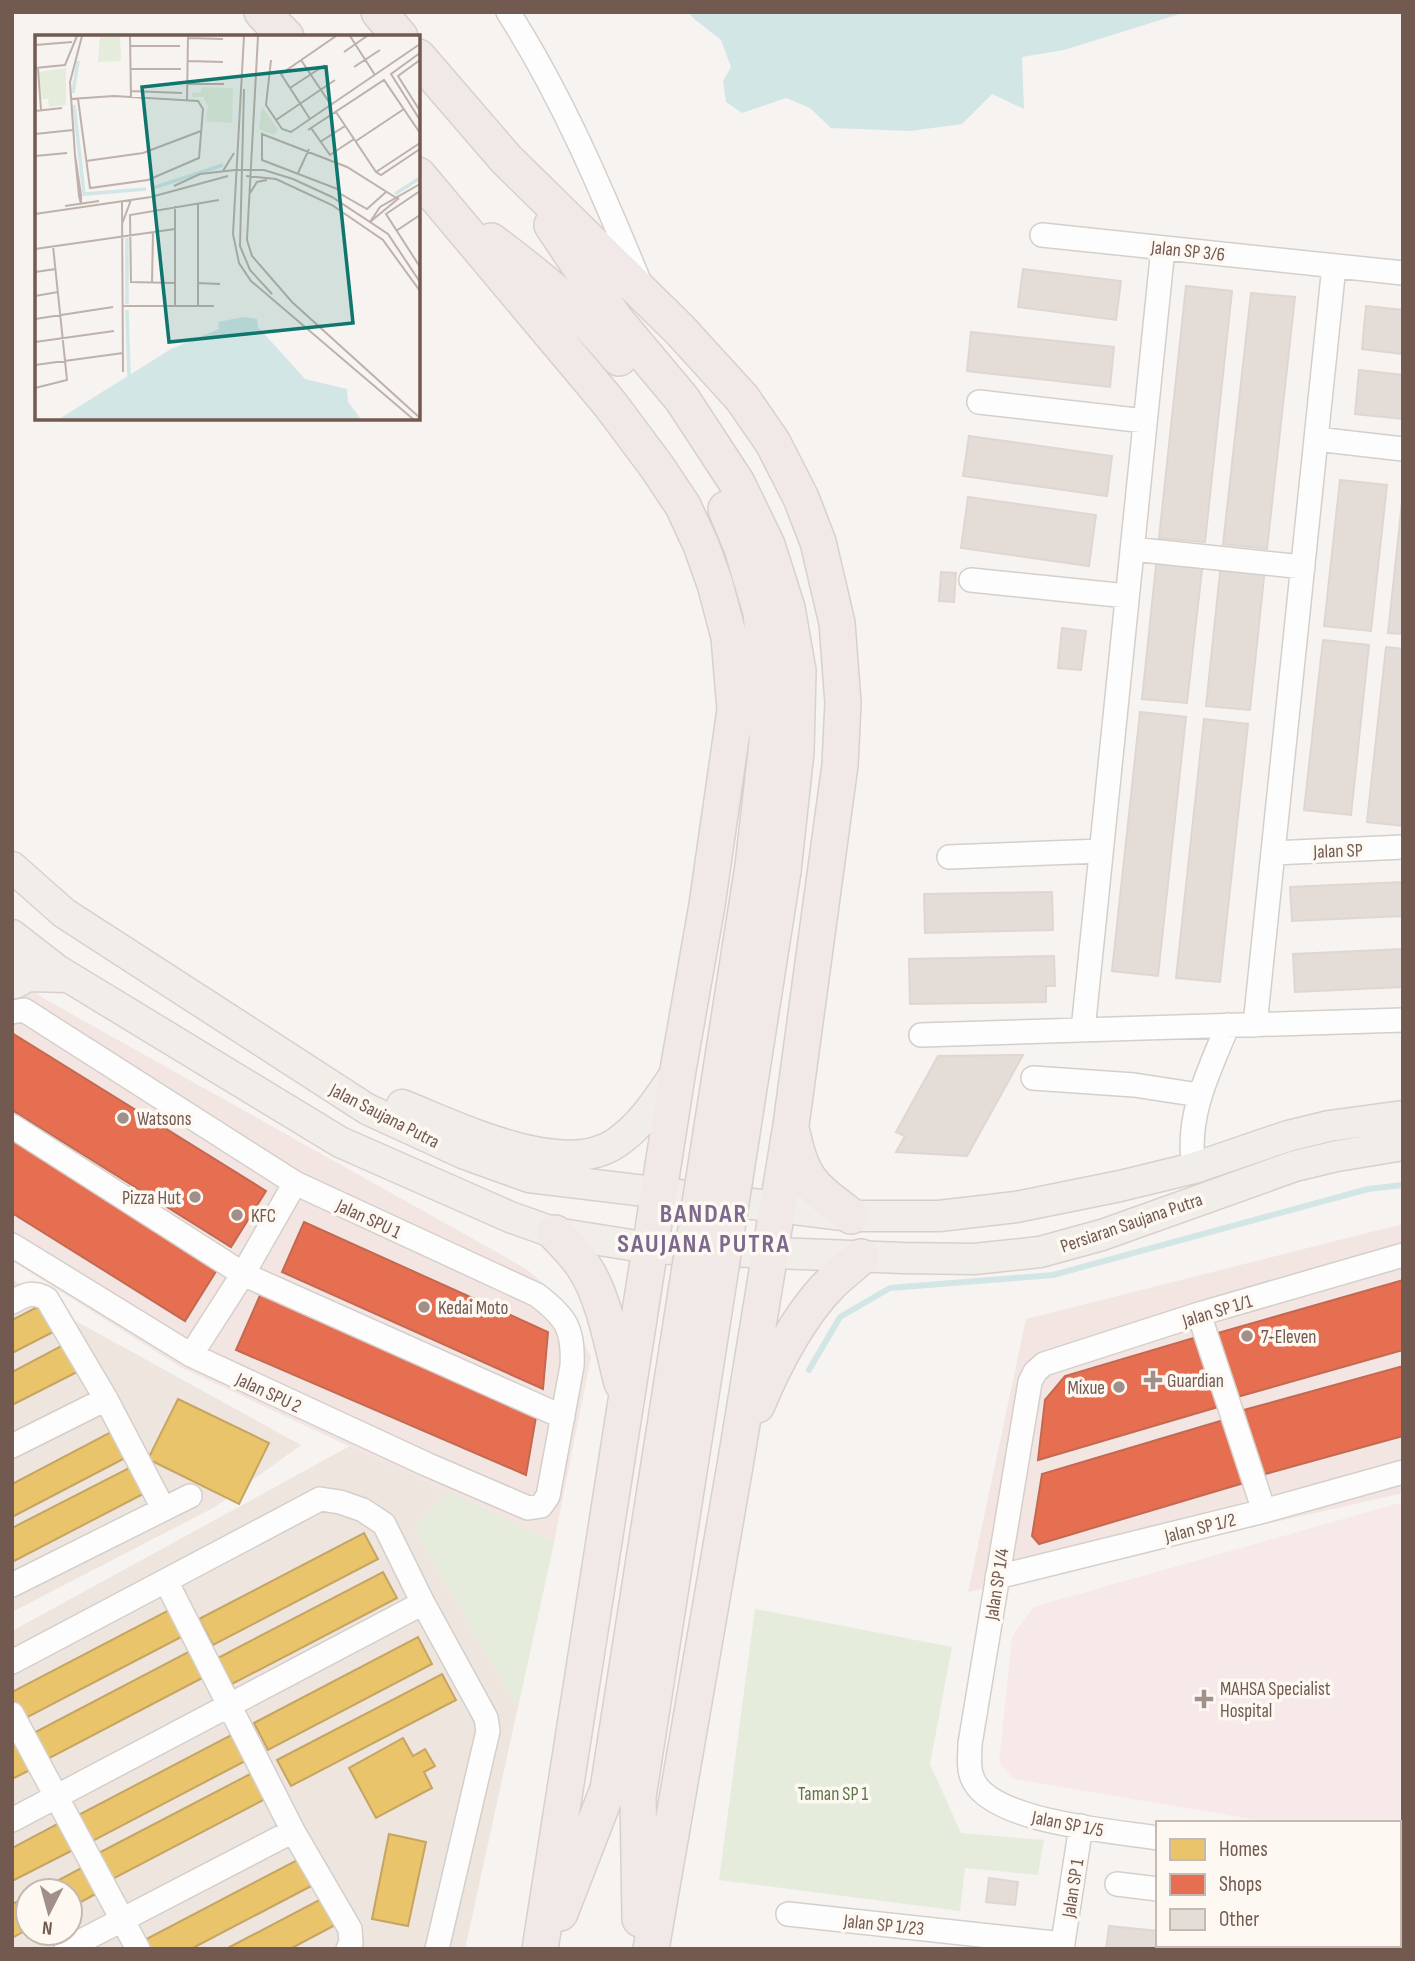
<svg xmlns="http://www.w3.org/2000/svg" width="1415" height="1961" font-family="'Sofia Sans Condensed',sans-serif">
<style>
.residential{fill:#eee5de;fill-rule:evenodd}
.commercial{fill:#f3e6e2}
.medical{fill:#f7e9ea}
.green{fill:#e6ecdc}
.water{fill:#d2e6e6}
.homes{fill:#e9c46a;stroke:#c6a462;stroke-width:2}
.shops{fill:#e76f51;stroke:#c46951;stroke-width:2}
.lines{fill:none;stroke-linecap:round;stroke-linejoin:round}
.stream{stroke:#d2e6e6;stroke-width:6}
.building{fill:#e3dcd7;stroke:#dfd6d2;stroke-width:2}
.minor-casing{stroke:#d4cfca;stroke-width:26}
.major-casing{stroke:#d8d0cd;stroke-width:33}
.highway-casing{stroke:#d8d0cd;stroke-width:38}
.minor{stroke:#fefdfd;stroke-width:23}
.major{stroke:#f1ede8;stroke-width:30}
.highway{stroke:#f0e9e7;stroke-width:35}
.highway-bridge-casing{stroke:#d8d0cd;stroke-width:38;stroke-linecap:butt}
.highway-bridge{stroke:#f0e9e7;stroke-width:35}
.poi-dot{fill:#a19089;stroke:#fdf8f2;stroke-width:2.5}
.labels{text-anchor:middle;stroke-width:7;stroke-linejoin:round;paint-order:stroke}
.street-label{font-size:19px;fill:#735a51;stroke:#fdf8f2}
.poi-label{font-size:19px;fill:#735a51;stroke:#fdf8f2;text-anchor:start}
.park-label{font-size:19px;fill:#5c774b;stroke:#fdf8f2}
.district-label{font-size:26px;font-weight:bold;letter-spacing:2px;fill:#7e698e;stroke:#fdf8f2}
.inset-river{fill:none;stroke:#d2e6e6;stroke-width:3.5}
.inset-road{fill:none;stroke:#beb1ab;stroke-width:2}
.view{fill:#0f766e;fill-opacity:0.15;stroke:#0f766e;stroke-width:3.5}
.inset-edge{fill:none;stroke:#735a51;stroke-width:3.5}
</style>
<rect width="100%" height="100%" fill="#f6f3f0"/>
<!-- residential -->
<path class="residential" d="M12,1279L63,1314L301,1445L215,1507L12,1612Z
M350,1446L554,1542L465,1949H12V1631ZM28,1891H70V1933H28Z"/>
<!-- commercial -->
<path class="commercial" d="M12,975L43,998L525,1268L562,1299L591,1357L554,1542L182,1368L12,1261Z
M1403,1224V1493L968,1592L1026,1319Z"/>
<!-- medical -->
<path class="medical" d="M1403,1502V1844L1399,1843V1823H1275L1013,1779L999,1762L1012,1637L1033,1607Z"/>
<!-- green -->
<path class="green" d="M447,1491L554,1542L518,1707L414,1529Z
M755,1609L952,1647L930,1764L961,1833L1044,1840L1038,1875L965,1868L960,1911L719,1880Z"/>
<!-- water -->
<path class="water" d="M689,12H1186L1064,50L1022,57L1024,109L992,94L962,124L910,131L831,128L810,108L786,98L742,113L726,102L723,81L731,67L721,40L693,18Z"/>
<!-- homes -->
<path class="homes" d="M41,1305L55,1331L12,1353V1320Z
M65,1344L79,1371L12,1405V1372Z
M178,1399L269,1443L239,1504L148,1459Z
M111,1432L125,1458L12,1517V1484Z
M129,1468L143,1494L12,1562V1528Z
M364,1533L378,1559L213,1645L199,1619Z
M383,1572L397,1598L232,1684L218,1658Z
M171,1609L185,1635L20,1721L12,1706V1692Z
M418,1637L432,1664L268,1750L254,1723Z
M192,1650L206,1676L42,1762L28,1736Z
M442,1674L456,1700L291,1786L277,1760Z
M235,1733L249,1759L85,1845L71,1819Z
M403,1738L413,1756L425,1749L435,1766L424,1772L432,1788L376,1818L349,1768Z
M18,1743L32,1769L12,1779V1746Z
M256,1771L269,1797L105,1883L91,1857Z
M61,1822L75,1849L12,1881V1848Z
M389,1834L426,1842L408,1926L372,1919Z
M303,1857L317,1883L191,1949H142L139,1943Z
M87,1865L101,1891L70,1908V1891H38Z
M28,1896V1929L12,1938V1904Z
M323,1898L337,1924L290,1949H226Z"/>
<!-- shops -->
<path class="shops" d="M12,1033L266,1191L231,1247L12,1110Z
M12,1136L220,1265L185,1321L12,1213Z
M304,1222L548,1332L543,1389L282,1272Z
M1403,1280V1350L1230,1399L1211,1335Z
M261,1293L537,1411L526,1475L236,1350Z
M1197,1337L1218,1407L1038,1460L1045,1400L1065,1376Z
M1403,1366V1436L1258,1476L1240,1411Z
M1227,1419L1247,1482L1039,1544L1032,1536L1042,1474Z"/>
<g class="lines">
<!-- stream -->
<path class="stream" d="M809,1370L840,1317L890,1288L1053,1275L1368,1189L1403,1185"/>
</g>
<!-- building -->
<path class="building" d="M1023,269L1121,281L1116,320L1018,307Z
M1186,286L1232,291L1205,542L1159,538Z
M1251,293L1295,297L1267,549L1223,544Z
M1366,306L1403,310V354L1362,349Z
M971,332L1114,347L1110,387L967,371Z
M1359,370L1403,375V419L1355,414Z
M969,436L1112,456L1107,496L963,476Z
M1340,480L1387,485L1371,631L1324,626Z
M1403,493V634L1388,633Z
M968,497L1096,515L1089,566L961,548Z
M1157,556L1203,561L1187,703L1142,699Z
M1221,563L1265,568L1250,710L1206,706Z
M941,572L956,573L954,602L939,601Z
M1062,628L1086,631L1081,670L1058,668Z
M1323,640L1369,645L1351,815L1304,810Z
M1386,647L1403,649V826L1367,822Z
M1140,712L1186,717L1158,976L1112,971Z
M1204,719L1248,724L1220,982L1176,978Z
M1403,882V916L1292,921L1290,887Z
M1052,892L1053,930L925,933L924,894Z
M1403,949V987L1295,992L1293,954Z
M1054,956L1055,986H1046V1002L910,1004L909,959Z
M1023,1055L967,1156L896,1152L905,1136L896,1132L938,1056Z
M989,1878L1018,1882L1015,1905L986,1902Z
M1109,1926L1158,1931V1945H1289L1298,1946V1949H1106Z
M1308,1945H1319L1349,1949H1307Z"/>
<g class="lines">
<defs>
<path id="minor" d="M508,12C562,96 602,191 640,283
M1042,235L1403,273
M979,402L1145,421
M1316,439L1403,449
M1132,549L1303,567
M971,580L1127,596
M1273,853L1403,847
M949,857L1101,851
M12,1012L24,1010L295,1183L537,1295C566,1317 574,1329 572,1366L548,1496L541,1506L528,1508L426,1464L191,1355L12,1245
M1255,1025L1334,266
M1083,1030L1163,248
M921,1035L1403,1020
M1033,1078L1134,1085L1199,1095
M12,1126L243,1274L563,1417
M1194,1168C1185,1117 1209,1071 1228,1025
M12,1302C26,1294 33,1291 47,1299L106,1399L163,1508
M1199,1314L1264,1511
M191,1355L243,1274L295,1183
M12,1446L106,1399
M997,1577L1264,1511L1403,1472
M166,1581L293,1831L350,1929L351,1943L348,1949
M12,1585L190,1496
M12,1662L320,1499L340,1502L363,1510L384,1524L423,1603L486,1718L488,1731L437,1949
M12,1714L138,1949
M12,1820L423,1603
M1158,1838C1115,1831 987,1822 972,1777C968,1768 970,1754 970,1744L1030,1382L1035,1372L1044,1364L1199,1314L1403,1255
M1402,1874L1403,1835
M1117,1884L1158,1889
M788,1914L1063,1944
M1399,1923L1403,1924
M66,1949L293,1831
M1062,1949L1081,1826"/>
<path id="major" d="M12,867L64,913L367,1109L465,1154L529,1177L851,1216H939L1016,1207L1120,1186L1194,1168L1288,1136L1329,1126L1403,1116
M12,935L57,970L340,1142L510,1217L555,1233L650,1248L903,1258L974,1259L1040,1252L1102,1235L1295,1166L1337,1156L1403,1145
M12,941L16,968L15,983L28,976L68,977
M402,1105C456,1126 562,1180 616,1143C643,1125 660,1096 678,1070"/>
<path id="highway" d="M262,12L286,37
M379,12L400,37
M418,57L506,159L680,330L742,398L773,443L801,498L818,542L837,623L843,703L840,765L791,1125L737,1454L651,1949
M418,175L610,404L657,467L683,506L701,545L715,584L729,637L735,710L707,905L678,1070L540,1949
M552,225L615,319L682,399L737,483L767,545L787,608L798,671L796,752L783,871
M491,241C538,276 582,312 619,358
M726,509L742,548L761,612L766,673L767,743L753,866
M792,1132C802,1181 813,1187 851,1216
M555,1233C565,1244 577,1255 584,1267C604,1296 613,1349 622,1383
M757,1405C774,1364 800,1314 831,1283C840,1274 851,1266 861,1257
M638,1797L640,1919
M560,1913L608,1789"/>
</defs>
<!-- minor casing -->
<use href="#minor" class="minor-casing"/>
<!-- major casing -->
<use href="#major" class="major-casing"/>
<!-- highway casing -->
<use href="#highway" class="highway-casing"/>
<!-- minor -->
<use href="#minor" class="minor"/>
<!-- major -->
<use href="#major" class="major"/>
<!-- highway -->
<use href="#highway" class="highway"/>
<defs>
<path id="highway-bridge" d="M608,1789L753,866
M638,1797L783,871"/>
</defs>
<!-- highway-bridge casing -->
<use href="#highway-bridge" class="highway-bridge-casing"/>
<!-- highway-bridge -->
<use href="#highway-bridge" class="highway-bridge"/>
</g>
<!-- markers -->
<g class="poi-dot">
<circle cx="123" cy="1118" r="7"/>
<circle cx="195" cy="1197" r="7"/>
<circle cx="237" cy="1215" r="7"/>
<circle cx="424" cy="1307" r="7"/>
<circle cx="1247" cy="1336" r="7"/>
<path d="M1149.5 1369.5h7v7h7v7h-7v7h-7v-7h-7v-7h7z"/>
<circle cx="1119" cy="1387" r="7"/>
<path d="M1200.5 1688.5h7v7h7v7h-7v7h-7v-7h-7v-7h7z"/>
</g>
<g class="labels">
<!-- street labels -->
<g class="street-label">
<text transform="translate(1188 250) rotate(6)" y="7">Jalan SP 3/6</text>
<text transform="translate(1338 850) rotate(-2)" y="7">Jalan SP</text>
<text transform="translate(385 1115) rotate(27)" y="7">Jalan Saujana Putra</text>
<text transform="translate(369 1218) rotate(25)" y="7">Jalan SPU 1</text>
<text transform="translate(1131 1222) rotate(-19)" y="7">Persiaran Saujana Putra</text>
<text transform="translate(1217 1310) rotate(-17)" y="7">Jalan SP 1/1</text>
<text transform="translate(269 1392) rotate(25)" y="7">Jalan SPU 2</text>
<text transform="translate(1200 1527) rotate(-14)" y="7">Jalan SP 1/2</text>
<text transform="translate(996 1584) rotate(-81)" y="7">Jalan SP 1/4</text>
<text transform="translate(1068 1823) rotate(11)" y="7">Jalan SP 1/5</text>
<text transform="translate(1072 1888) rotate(-81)" y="7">Jalan SP 1</text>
<text transform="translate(884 1924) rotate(6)" y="7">Jalan SP 1/23</text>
</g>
<!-- poi labels -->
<g class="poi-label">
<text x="137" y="1125">Watsons</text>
<text x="181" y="1204" text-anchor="end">Pizza Hut</text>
<text x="251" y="1222">KFC</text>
<text x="438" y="1314">Kedai Moto</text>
<text x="1261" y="1343">7-Eleven</text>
<text x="1167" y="1387">Guardian</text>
<text x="1105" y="1394" text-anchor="end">Mixue</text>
<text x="1220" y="1695">MAHSA Specialist<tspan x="1220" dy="22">Hospital</tspan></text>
</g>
<!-- park labels -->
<g class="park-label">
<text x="833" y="1800">Taman SP 1</text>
</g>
<!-- district labels -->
<g class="district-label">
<text x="704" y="1222">BANDAR<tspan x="704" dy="30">SAUJANA PUTRA</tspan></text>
</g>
</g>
<!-- overview -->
<g transform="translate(35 35)">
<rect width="385" height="385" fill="#f6f3f0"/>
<path d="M65,1H85L86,26L63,27ZM31,33V70L14,72L13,64H7L4,37ZM167,52L198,53L197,88L171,86L173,71L168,62H157V58L166,57ZM227,72L243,94L239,100L224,94Z" fill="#e6ecdc"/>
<path d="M208,282L222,284L223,292L270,344L312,354L313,367L326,384H24L136,314L184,294L183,287Z" fill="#d2e6e6"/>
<path class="inset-river" d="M38,58L43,26M39,70L49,159L111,154M118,153L188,130M360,159L385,143M92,269V203M92,275L94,342"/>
<path class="inset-road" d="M95,1L96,62M209,1L198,199L204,228L216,246L378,384M223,1L212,205L217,221L257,267L385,383M315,1L340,40M153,3L188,4M0,10L37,7M95,11H145M309,17L332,1M385,18L356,39L385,85M236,25L231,70L247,94L256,97L385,9M266,25L296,70M385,25L363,41L385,76M153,26L188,27M319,32L345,15M0,33L30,30L42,1M3,33L6,75M95,34H146M153,49H189M255,53L290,30M209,54L205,211L215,235L237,259M95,56L147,58M35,64L79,61L163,66L168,74L164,123L113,145L55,153L43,64M152,65L153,1M0,76L27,73M301,77L341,137M275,84L246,39L301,1M241,85L300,45M276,93L295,120L319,104M273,95L349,45L385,98M0,99L38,95M321,106L369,74M285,107L310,91M40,120L35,47L47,1M40,120L46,160V169L44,161ZM0,121L32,118M51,126L108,118L166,96M188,136L199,118M341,137L346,140L385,114M341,137L385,108M263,138L274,114M211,141L241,144L297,170L348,205L385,256M139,151L165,139L200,135H229L258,144L297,162L353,199L385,247M305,155L227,125V99L312,132L363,164M385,156L351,179L385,232M215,158L222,147L232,145M304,158L332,174L351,157M87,167L88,337M163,168V271M30,171L64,166M140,171V271M0,179L116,162L193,141M335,187L345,172L385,149M335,187L364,163M87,189L96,165M361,196L385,180M0,214L140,194M0,237L21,234M117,248L118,197M140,248L96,247L95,180L184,165M163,248L185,249M0,261L23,257M87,271H179M0,284L78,272M0,307L79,296M0,330L88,318M0,353L32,345L18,211"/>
<path class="view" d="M291,32L318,288L134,307L107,52Z"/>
<rect width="385" height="385" class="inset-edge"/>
</g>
<!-- border -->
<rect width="1415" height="1961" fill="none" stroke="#735a51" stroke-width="28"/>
<!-- legend -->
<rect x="1156" y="1821" width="245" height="126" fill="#fdf8f2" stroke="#c6b9b2" stroke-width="2"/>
<rect x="1170" y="1839" width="35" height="21" fill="#e9c46a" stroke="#c6b9b2" stroke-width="2"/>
<text x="1219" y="1856" font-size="21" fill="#735a51">Homes</text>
<rect x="1170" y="1874" width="35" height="21" fill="#e76f51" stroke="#c6b9b2" stroke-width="2"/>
<text x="1219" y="1891" font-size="21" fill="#735a51">Shops</text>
<rect x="1170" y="1909" width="35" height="21" fill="#e3dcd7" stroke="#c6b9b2" stroke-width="2"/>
<text x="1219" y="1926" font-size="21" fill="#735a51">Other</text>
<!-- north arrow -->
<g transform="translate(49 1912) rotate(186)"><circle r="33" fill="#fdf8f2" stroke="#c6b9b2" stroke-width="2"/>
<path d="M0-5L12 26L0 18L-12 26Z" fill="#a19089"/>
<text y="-10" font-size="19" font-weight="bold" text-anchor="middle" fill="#735a51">N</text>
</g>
</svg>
